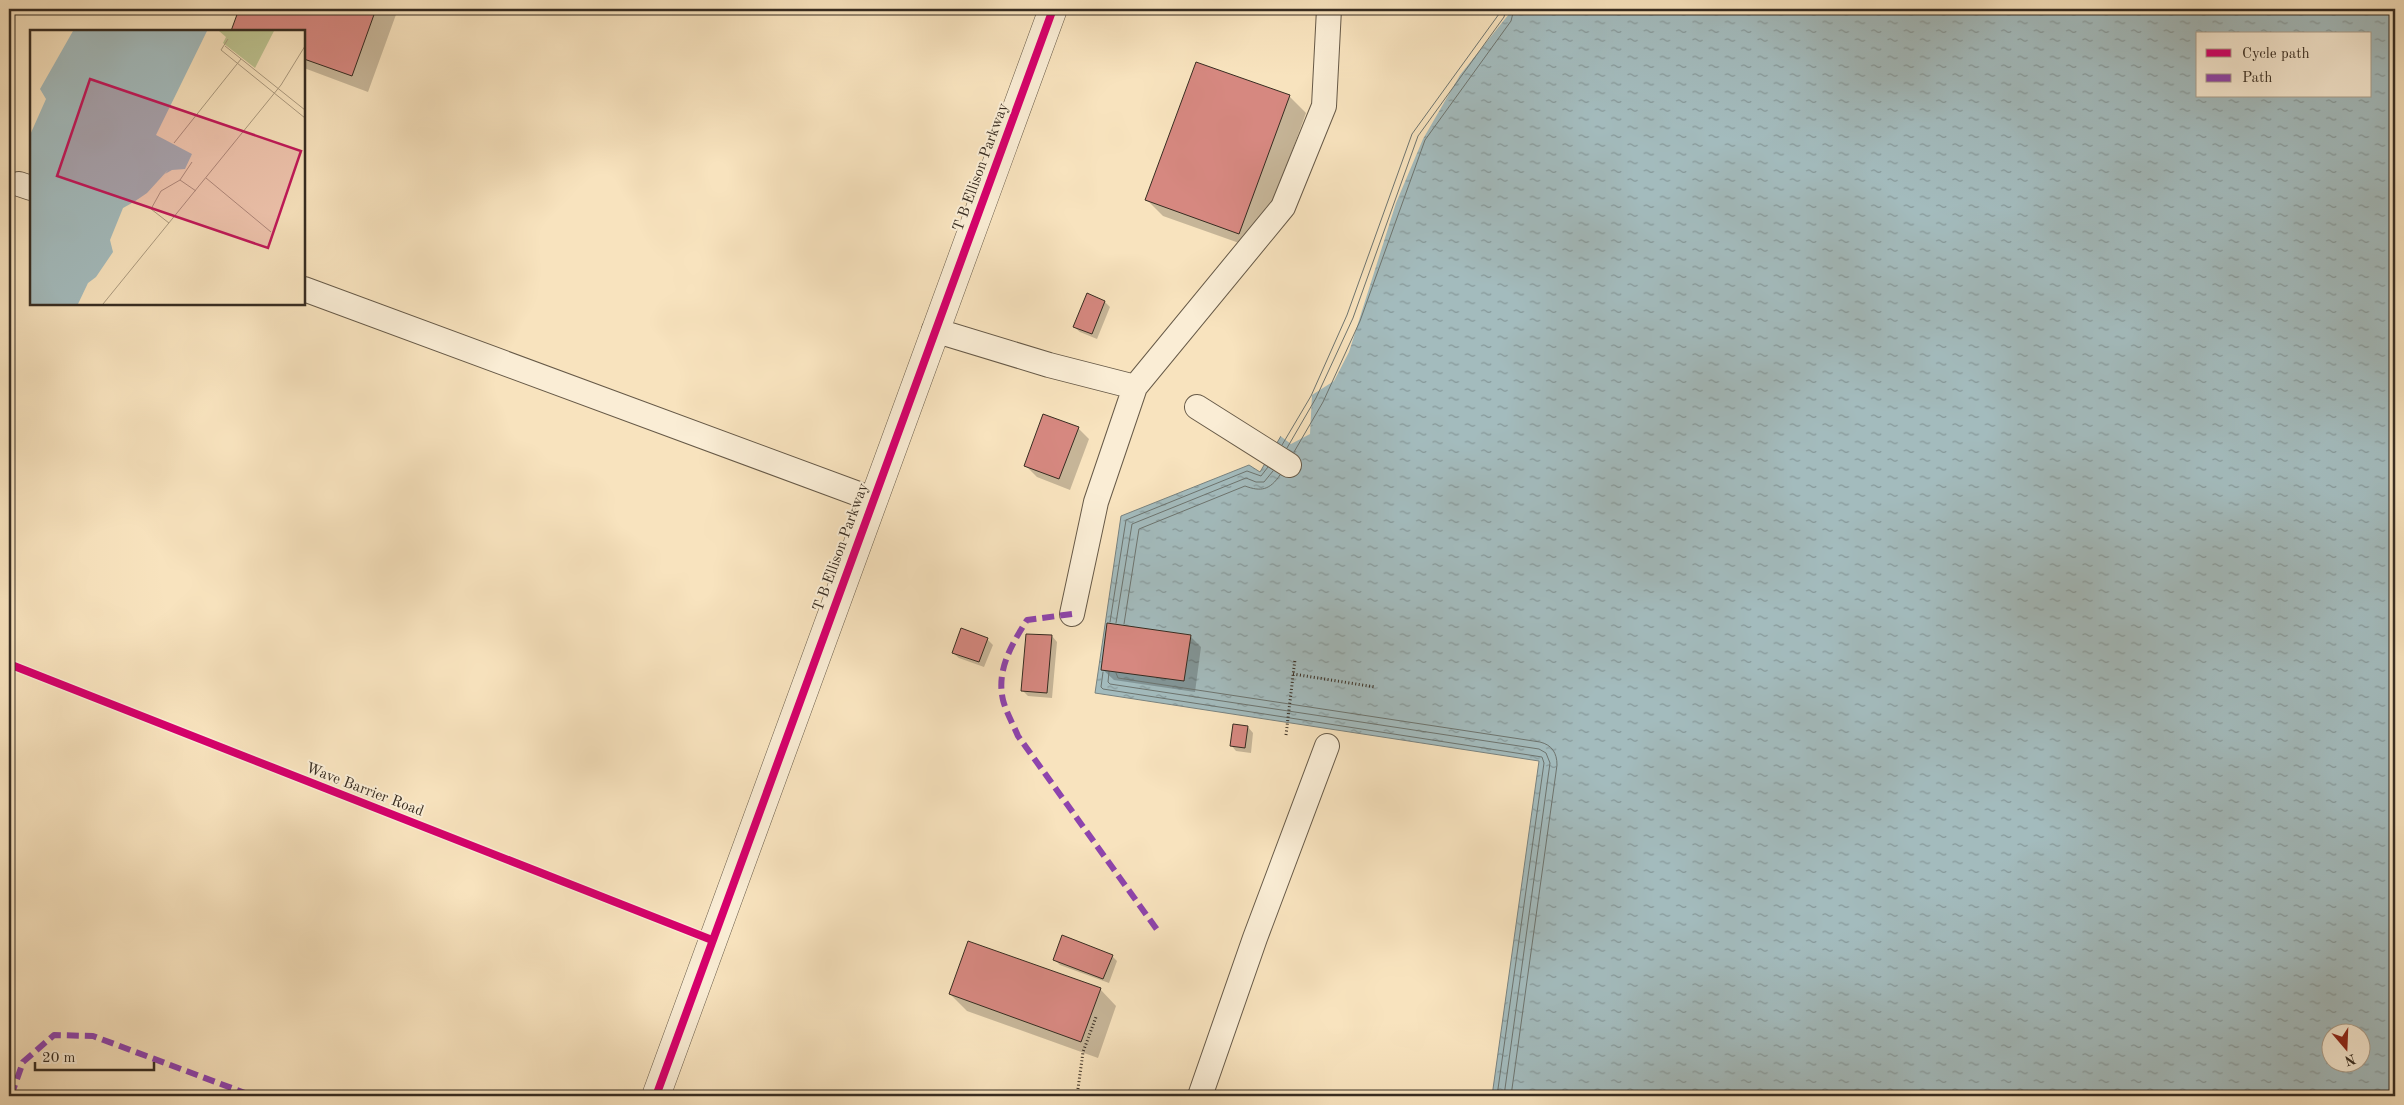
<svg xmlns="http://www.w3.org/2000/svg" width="2404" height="1105" font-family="'Old Standard TT',serif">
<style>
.water{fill:url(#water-ripples);stroke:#78827f;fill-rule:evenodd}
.pier{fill:#f8e3be}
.shadow{fill:#0003}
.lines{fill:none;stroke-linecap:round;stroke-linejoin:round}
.shore{stroke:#6d746f;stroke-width:1}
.building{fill:#d68880;stroke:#372c21}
.service-casing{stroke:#675a48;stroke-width:26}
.tertiary-casing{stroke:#675a48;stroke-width:29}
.path{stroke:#372c21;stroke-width:3;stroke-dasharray:1 2.5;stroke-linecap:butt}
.service{stroke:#faedd5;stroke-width:24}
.tertiary{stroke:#faedd5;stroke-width:28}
.quiet{stroke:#8e44ad;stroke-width:6;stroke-dasharray:12 6;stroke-linecap:butt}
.cycleway-casing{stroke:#faedd5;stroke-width:11}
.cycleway{stroke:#d6006c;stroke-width:8}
.labels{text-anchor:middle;stroke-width:4;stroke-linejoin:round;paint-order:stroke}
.street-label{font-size:15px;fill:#372c21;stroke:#faedd5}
.inset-road{fill:none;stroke:#ab9a7f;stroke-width:1}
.view{fill:#c2185b;fill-opacity:0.15;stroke:#c2185b;stroke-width:2.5}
.inset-edge{fill:none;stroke:#372c21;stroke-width:2.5}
</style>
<defs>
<pattern id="water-ripples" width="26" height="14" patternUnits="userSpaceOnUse" patternTransform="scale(1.25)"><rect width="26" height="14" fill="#a3bbbd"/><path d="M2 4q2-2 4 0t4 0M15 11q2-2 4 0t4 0" fill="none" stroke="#869899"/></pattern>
</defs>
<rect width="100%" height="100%" fill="#f8e3be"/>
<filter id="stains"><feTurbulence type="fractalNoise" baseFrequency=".004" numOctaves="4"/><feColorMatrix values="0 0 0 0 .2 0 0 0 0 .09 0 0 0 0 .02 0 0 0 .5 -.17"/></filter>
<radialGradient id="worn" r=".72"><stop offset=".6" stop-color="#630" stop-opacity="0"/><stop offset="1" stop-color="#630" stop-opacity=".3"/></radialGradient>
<!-- water -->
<path class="water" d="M1497,9H2395V1096H1492L1539,761L1095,693L1121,516L1249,465L1260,472L1306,393L1342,313L1408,131ZM2198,34H2370V96H2198ZM2332,1032H2362V1062H2332Z"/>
<!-- pier -->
<path class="pier" d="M1493,9H1513L1460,75L1423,139L1396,203L1349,352L1334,381L1312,395L1310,434L1291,444L1279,435L1304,392L1340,313L1406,130Z"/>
<!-- shadow -->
<path class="shadow" d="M240,9H398L368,92L304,68V31H232Z
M1289,96L1306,113L1256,249L1163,216L1147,200Z
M1105,302L1110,307L1097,339L1080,332L1074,327Z
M1078,428L1089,439L1070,490L1037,477L1026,466Z
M1052,636L1057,642L1052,698L1028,696L1023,691Z
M1190,636L1201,647L1195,692L1114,680L1102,669Z
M987,639L993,645L984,667L959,658L953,653Z
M1248,727L1253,733L1251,753L1236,751L1231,745Z
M1112,956L1117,961L1109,983L1060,965L1055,960Z
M1100,989L1116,1006L1098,1058L967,1011L950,994Z"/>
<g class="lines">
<!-- shore -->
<path class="shore" d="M1282,445L1311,396L1347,315L1412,134L1499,14L1500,9
M1287,448L1316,398L1353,318L1418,136L1504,17L1506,9
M1294,452L1323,402L1360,321L1425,140L1511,21L1514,9
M1110,622L1126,520L1247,471L1261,476L1268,467
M1116,623L1132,524L1246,478L1256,482H1264L1273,471
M1124,624L1139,529L1245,486C1261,492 1270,490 1280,475
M1103,672L1101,687L1103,689L1542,757L1544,763L1497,1096
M1109,672L1108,682L1110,684L1539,749L1546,753L1550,763L1504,1096
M1116,673L1118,678L1540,742C1552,745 1557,753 1557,765L1511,1096"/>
</g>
<!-- building -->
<path class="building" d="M239,9H376L352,76L304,59V31H231Z
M1196,62L1290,95L1239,234L1145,200Z
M1087,293L1105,301L1092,334L1073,327Z
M1043,414L1079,427L1059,479L1024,466Z
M1107,623L1191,635L1184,681L1101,670Z
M961,628L988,638L979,662L952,653Z
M1026,634L1052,635L1047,693L1021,691Z
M1233,724L1248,726L1245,748L1230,746Z
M1062,935L1113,955L1103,979L1053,960Z
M968,941L1101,988L1081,1042L949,994Z"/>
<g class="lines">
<defs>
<path id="service" d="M19,184L31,188
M304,289L872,499
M934,330L1049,365L1135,387
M1197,407L1289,465
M1072,614L1096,502L1135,387L1283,207L1324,106L1329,9
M1200,1096L1255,938L1327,746"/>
<path id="tertiary" d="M656,1096L1053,9"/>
</defs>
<!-- service casing -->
<use href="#service" class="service-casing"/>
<!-- tertiary casing -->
<use href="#tertiary" class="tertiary-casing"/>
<!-- path -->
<path class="path" d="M1293,674L1375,687
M1286,735L1295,659
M1077,1096L1083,1052L1096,1017"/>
<!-- service -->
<use href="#service" class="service"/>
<!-- tertiary -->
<use href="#tertiary" class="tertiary"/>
<!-- quiet -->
<path class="quiet" d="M1072,614L1027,620C1012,644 996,670 1003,700C1006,712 1013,724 1018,736L1158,931
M11,1096L23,1062L54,1035L93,1036L253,1096"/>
<defs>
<path id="cycleway" d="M9,664L712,940
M656,1096L1053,9"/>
</defs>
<!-- cycleway casing -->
<use href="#cycleway" class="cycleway-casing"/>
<!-- cycleway -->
<use href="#cycleway" class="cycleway"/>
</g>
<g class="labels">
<!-- street labels -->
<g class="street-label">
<text transform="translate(980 167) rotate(-70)" y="5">T B Ellison Parkway</text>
<text transform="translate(840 547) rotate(-70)" y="5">T B Ellison Parkway</text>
<text transform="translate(365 789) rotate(21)" y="5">Wave Barrier Road</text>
</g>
</g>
<!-- overview -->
<g transform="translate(30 30)">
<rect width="275" height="275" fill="#f8e3be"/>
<path d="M189,1H244L225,38L193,13L196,7Z" fill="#bdc491"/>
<path d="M43,1H177L126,105L162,124L155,139L142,140L135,144L118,164L93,178L80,210L83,222L66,247L58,253L48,274H0V105L16,69L10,59Z" fill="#a3bbbd"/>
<path d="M138,140L121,164L103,178L101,174L117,163Z" fill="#f8e3be"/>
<path class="inset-road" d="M198,9L191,20L275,88M195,16L275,80M144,113L211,29M176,148L241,202M150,150L166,161M139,193L121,179L131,161L150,150L162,132M73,274L251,55L275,16"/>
<path class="view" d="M60,49L271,121L238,218L27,146Z"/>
<rect width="275" height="275" class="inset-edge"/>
</g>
<!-- margin -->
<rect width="2404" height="1105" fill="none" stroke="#f8e3be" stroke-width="30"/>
<rect x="10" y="10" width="2384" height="1085" fill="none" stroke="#372c21" stroke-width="2.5"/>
<rect x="15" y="15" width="2374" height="1075" fill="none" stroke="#372c21"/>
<!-- legend -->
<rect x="2196" y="32" width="175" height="65" fill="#faedd5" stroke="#aca08d"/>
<rect x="2206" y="49" width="25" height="8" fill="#d6006c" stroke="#aca08d"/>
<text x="2242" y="58" font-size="15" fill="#372c21">Cycle path</text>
<rect x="2206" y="74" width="25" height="8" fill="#8e44ad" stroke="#aca08d"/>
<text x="2242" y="82" font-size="15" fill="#372c21">Path</text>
<!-- north arrow -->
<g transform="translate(2346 1048) rotate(161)"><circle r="24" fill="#faedd5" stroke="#aca08d"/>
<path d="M0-4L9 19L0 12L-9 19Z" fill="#8f2418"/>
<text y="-8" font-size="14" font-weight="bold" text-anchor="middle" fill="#372c21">N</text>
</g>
<!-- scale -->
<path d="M35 1062v8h119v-8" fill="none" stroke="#372c21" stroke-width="2.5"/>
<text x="42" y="1062" font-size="15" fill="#372c21" stroke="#faedd5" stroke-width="4" paint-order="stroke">20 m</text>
<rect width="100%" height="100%" filter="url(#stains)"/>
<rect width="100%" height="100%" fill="url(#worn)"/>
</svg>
